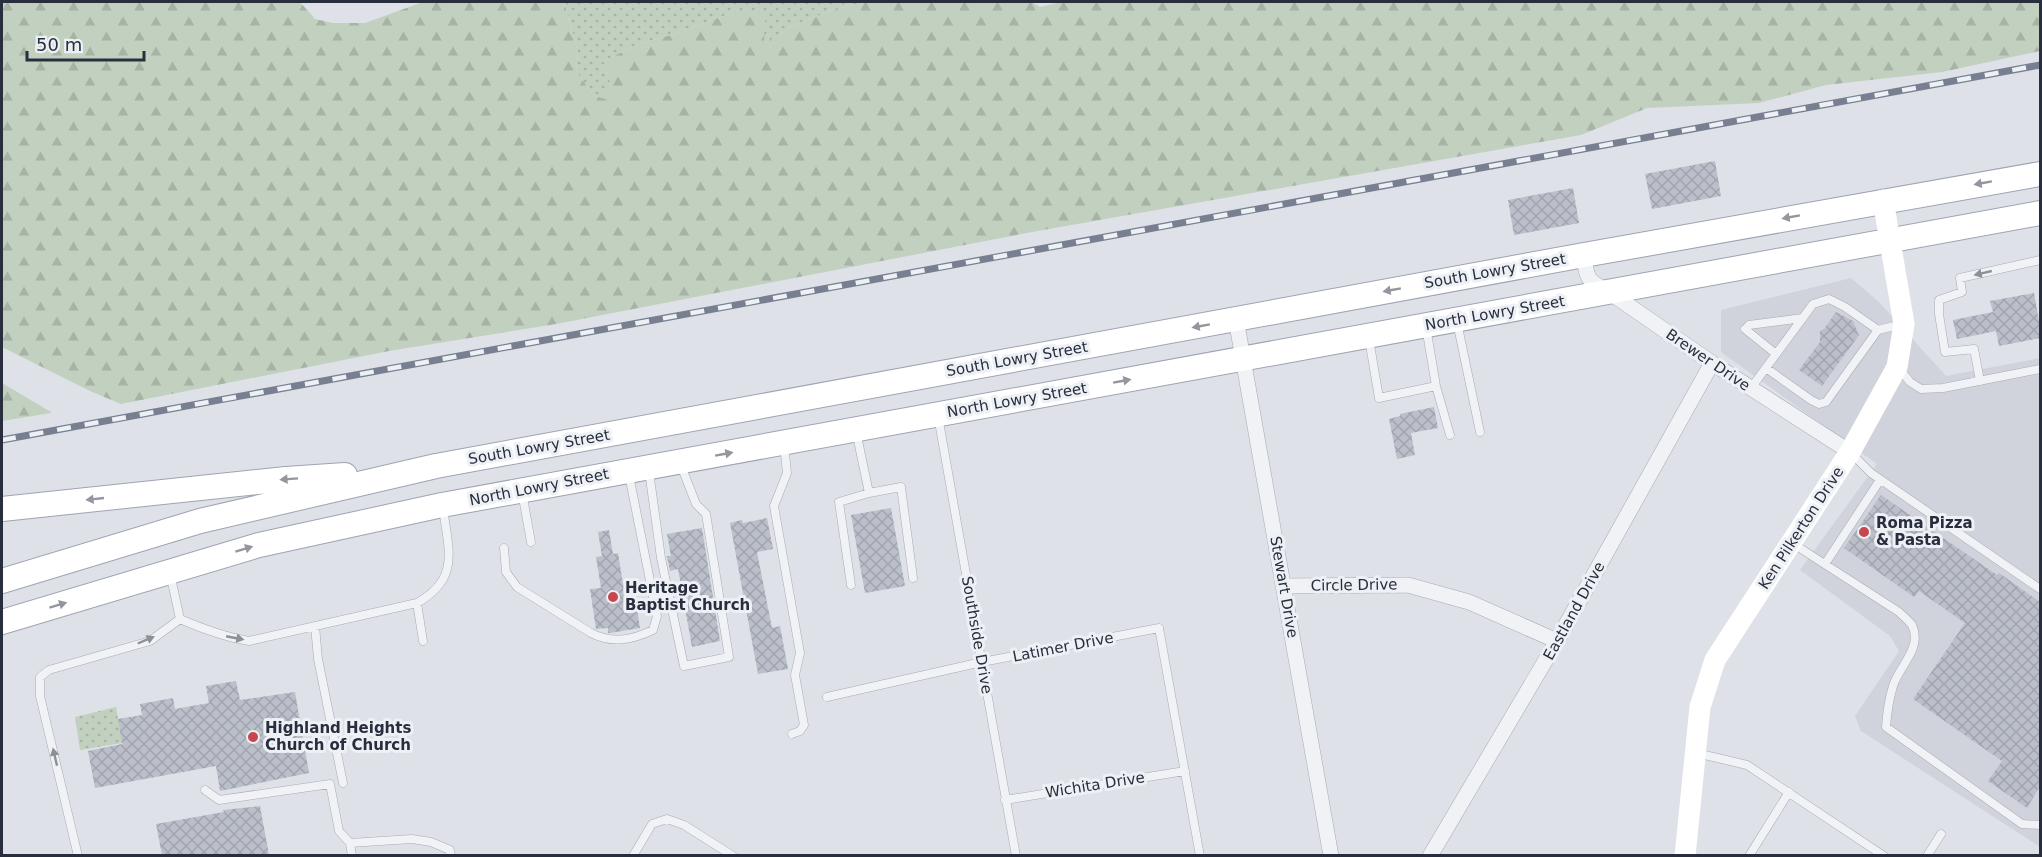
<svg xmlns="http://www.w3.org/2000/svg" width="2042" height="857" font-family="'DejaVu Sans',sans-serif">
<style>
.built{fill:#d0d3dc}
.green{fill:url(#green-dots)}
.forest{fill:url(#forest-firs)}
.building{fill:url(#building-cross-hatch)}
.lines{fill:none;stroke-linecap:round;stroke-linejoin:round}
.lane-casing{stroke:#a7abb4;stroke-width:9}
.street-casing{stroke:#a7abb4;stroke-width:16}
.primary-casing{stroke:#9ea4b2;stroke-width:26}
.lane{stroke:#f0f2f5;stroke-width:8}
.street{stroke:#f0f2f5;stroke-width:15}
.secondary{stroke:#fff;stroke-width:21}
.primary{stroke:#fff;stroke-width:24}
.rail-casing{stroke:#787f90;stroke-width:7}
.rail{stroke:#edf0f5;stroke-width:4.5;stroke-dasharray:14;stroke-linecap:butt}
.oneway{fill:#94969e}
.oneway2{fill:#8c9099}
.poi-dot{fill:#c8474f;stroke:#edf0f5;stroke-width:2}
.labels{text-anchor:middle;stroke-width:6;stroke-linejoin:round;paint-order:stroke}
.street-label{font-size:15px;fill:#282e3d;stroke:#edf0f5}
.poi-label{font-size:15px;font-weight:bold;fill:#282e3d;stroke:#edf0f5;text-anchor:start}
</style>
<defs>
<pattern id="green-dots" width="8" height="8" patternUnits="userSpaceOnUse" patternTransform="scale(1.5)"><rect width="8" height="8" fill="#c2d0bf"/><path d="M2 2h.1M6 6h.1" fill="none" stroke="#a7b3a5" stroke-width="1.8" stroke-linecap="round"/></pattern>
<pattern id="forest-firs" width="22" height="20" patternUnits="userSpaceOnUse" patternTransform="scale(1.5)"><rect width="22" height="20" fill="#c2d0bf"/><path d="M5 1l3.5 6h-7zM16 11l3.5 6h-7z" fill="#a7b3a5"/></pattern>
<pattern id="building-cross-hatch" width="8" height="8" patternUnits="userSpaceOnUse" patternTransform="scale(1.5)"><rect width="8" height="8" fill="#bbbfc9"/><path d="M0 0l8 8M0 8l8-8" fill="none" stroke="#a1a4ae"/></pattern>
</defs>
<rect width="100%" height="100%" fill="#dee1e7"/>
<!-- built -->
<path class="built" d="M1851,278L1879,302L1946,376L2040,358V847L1861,731L1855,716L1899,651L1890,636L1800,570L1877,464L1721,352V310Z"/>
<!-- green -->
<path class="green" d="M564,2H864L825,13L792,26L763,45L765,14H729L678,33L636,45L604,61L610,82L607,99L594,96L576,71L578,53Z
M116,707L122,743L80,750L75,717Z"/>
<!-- forest -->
<path class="forest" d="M2,2H300L315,19L333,23H365L423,2H564L578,53L576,71L594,96L606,99L610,82L604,61L636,45L678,33L729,14H765L764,44L792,26L825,13L864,2H1032L1040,7L1061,2H2040V51L1942,72L1826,85L1759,103L1647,108L1581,135L1032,232L556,324L389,351L121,404L90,391L2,347Z
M2,383L51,412V413L2,421Z"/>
<!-- building -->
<path class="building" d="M1715,161L1721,196L1652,209L1645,174Z
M1573,188L1579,223L1514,235L1508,200Z
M2034,293L2040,327V338L1999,346L1996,331L1957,339L1953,320L1993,312L1990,301Z
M1836,312L1853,321L1859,335L1822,386L1799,370L1820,342V331L1824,329Z
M1434,407L1438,428L1411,433L1415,455L1397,459L1389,419L1400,416V414Z
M1881,495L1997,575L1999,573L2040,602V786L2027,808L1988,781L2002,761L1913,699L1965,623L1919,591L1914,597L1844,548Z
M891,508L905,586L865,593L851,515Z
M767,518L773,549L757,552L772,628L780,626L788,669L758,674L730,523L742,520L743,523Z
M702,528L720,641L692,647L678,569L670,571L667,556H671L667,534Z
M609,530L613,554L618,553L623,584L633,583L640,628L610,633H608V628L596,629L590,589L601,588L596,557L602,556L598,532Z
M236,681L240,700L295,692L309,773L220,791L216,766L95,788L88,751L122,744L118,719L142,715L140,704L173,698L175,709L209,703L206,686Z
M260,806L269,855H162L156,824L224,812L223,810Z"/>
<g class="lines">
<defs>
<path id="lane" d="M1457,322L1480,432
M1426,327L1436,386L1450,435
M1369,339L1379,398L1436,386
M1776,354L1745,329L1749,325L1803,318
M1898,367L1910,382L1921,389L1943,388L2040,369
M1766,368L1811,400L1819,404L1826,402L1878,330L1902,324
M1980,381L1974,349L1945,352L1939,314V300L1962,292L1960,278L2040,260
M1751,388L1813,304L1829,299L1845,307L1878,330
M938,416L1016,856
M856,431L869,493L901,487L913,578
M784,444L787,473L774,506L800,653L795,675L804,725L800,731L792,734
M1851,453L1871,473L2040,589
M649,471L661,558L684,666L729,657L706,514L696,504L680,463
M522,492L531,542
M1792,543L1899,612C1903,616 1909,621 1912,625C1923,648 1899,666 1893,686C1889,699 1887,713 1886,727L2022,824L2040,825
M504,548L506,572L517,587L591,633C612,644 632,640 653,630L657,616L629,475
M1825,564L1880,480
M170,573L180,619
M851,585L839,502L869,493
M417,603L423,641
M180,619C203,629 225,637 249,641L417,603C461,578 448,550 443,507
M315,626L318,659L343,783
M827,697L982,662L1159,628L1200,856
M1696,753L1747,765L1884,856
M205,790L219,800L330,784L339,831L350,843L352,856
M1005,800L1185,771
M350,843L412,839L431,842L450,850L451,856
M78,856L40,696V677L49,670L150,641L180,619
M633,856L652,824L667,819L684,825L733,856
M1749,856L1789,792
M1927,856L1941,834"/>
<path id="street" d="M1584,255C1587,279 1586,280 1609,292L1712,363L1850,452
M1236,319L1331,856
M1284,586L1408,585L1469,602L1557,641
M1430,856L1557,641L1712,363"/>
<path id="primary" d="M2,509L286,479L345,475
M2,581L200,521L436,466L1584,255L2040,174
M2,622L259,545L442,505L2040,213"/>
</defs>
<!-- lane casing -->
<use href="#lane" class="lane-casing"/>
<!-- street casing -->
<use href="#street" class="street-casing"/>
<!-- primary casing -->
<use href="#primary" class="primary-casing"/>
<!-- lane -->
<use href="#lane" class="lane"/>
<!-- street -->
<use href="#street" class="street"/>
<!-- secondary -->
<path class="secondary" d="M1685,856L1700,707L1715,660L1850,452L1897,367L1904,324L1883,200"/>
<!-- primary -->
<use href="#primary" class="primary"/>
<defs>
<path id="rail" d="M2,440L2040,65"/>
</defs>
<!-- rail casing -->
<use href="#rail" class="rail-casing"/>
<!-- rail -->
<use href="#rail" class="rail"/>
</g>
<!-- one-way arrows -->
<defs><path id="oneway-solid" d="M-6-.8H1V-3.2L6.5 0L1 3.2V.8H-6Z" transform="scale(1.5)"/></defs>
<g class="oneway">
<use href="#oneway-solid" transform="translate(1983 183) rotate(170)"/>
<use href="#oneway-solid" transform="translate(1791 217) rotate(170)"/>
<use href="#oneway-solid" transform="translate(1392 290) rotate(170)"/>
<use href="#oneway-solid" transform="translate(1201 326) rotate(170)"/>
<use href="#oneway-solid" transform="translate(1122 381) rotate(-10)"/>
<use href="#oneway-solid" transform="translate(724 454) rotate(-10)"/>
<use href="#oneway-solid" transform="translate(289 479) rotate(176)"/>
<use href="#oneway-solid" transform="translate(95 499) rotate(174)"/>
<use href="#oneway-solid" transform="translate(244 549) rotate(-17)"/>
<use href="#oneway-solid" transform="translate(58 605) rotate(-17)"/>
</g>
<g class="oneway2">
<use href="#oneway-solid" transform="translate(1983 273) rotate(167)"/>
<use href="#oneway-solid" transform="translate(235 638) rotate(11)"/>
<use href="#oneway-solid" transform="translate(146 640) rotate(-23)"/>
<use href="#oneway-solid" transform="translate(55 757) rotate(-103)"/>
</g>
<!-- markers -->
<g class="poi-dot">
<circle cx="1864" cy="532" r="6"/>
<circle cx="613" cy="597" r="6"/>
<circle cx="253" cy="737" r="6"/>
</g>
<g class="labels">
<!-- street labels -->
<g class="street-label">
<text transform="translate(1495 271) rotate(-10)" y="5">South Lowry Street</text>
<text transform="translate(1495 313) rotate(-10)" y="5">North Lowry Street</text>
<text transform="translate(1017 359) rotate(-10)" y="5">South Lowry Street</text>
<text transform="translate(1708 360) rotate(34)" y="5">Brewer Drive</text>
<text transform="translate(1017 400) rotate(-10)" y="5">North Lowry Street</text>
<text transform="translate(539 447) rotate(-10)" y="5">South Lowry Street</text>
<text transform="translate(539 487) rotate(-11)" y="5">North Lowry Street</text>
<text transform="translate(1801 528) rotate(-57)" y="5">Ken Pilkerton Drive</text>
<text transform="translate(1354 585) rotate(-1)" y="5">Circle Drive</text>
<text transform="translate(1284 587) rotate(80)" y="5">Stewart Drive</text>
<text transform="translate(1574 611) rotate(-61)" y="5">Eastland Drive</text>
<text transform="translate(977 635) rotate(80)" y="5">Southside Drive</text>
<text transform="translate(1063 647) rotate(-11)" y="5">Latimer Drive</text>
<text transform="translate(1095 785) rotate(-9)" y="5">Wichita Drive</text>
</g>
<!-- poi labels -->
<g class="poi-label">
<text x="1876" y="528">Roma Pizza<tspan x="1876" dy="17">&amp; Pasta</tspan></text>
<text x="625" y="593">Heritage<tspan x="625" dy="17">Baptist Church</tspan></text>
<text x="265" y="733">Highland Heights<tspan x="265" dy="17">Church of Church</tspan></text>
</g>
</g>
<!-- border -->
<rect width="2042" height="857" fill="none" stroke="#282e3d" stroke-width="6"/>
<!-- scale -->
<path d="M27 51v9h117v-9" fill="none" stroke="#282e3d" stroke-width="3"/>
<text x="36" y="51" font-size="18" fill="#282e3d" stroke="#edf0f5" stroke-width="4.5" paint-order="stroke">50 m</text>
</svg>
